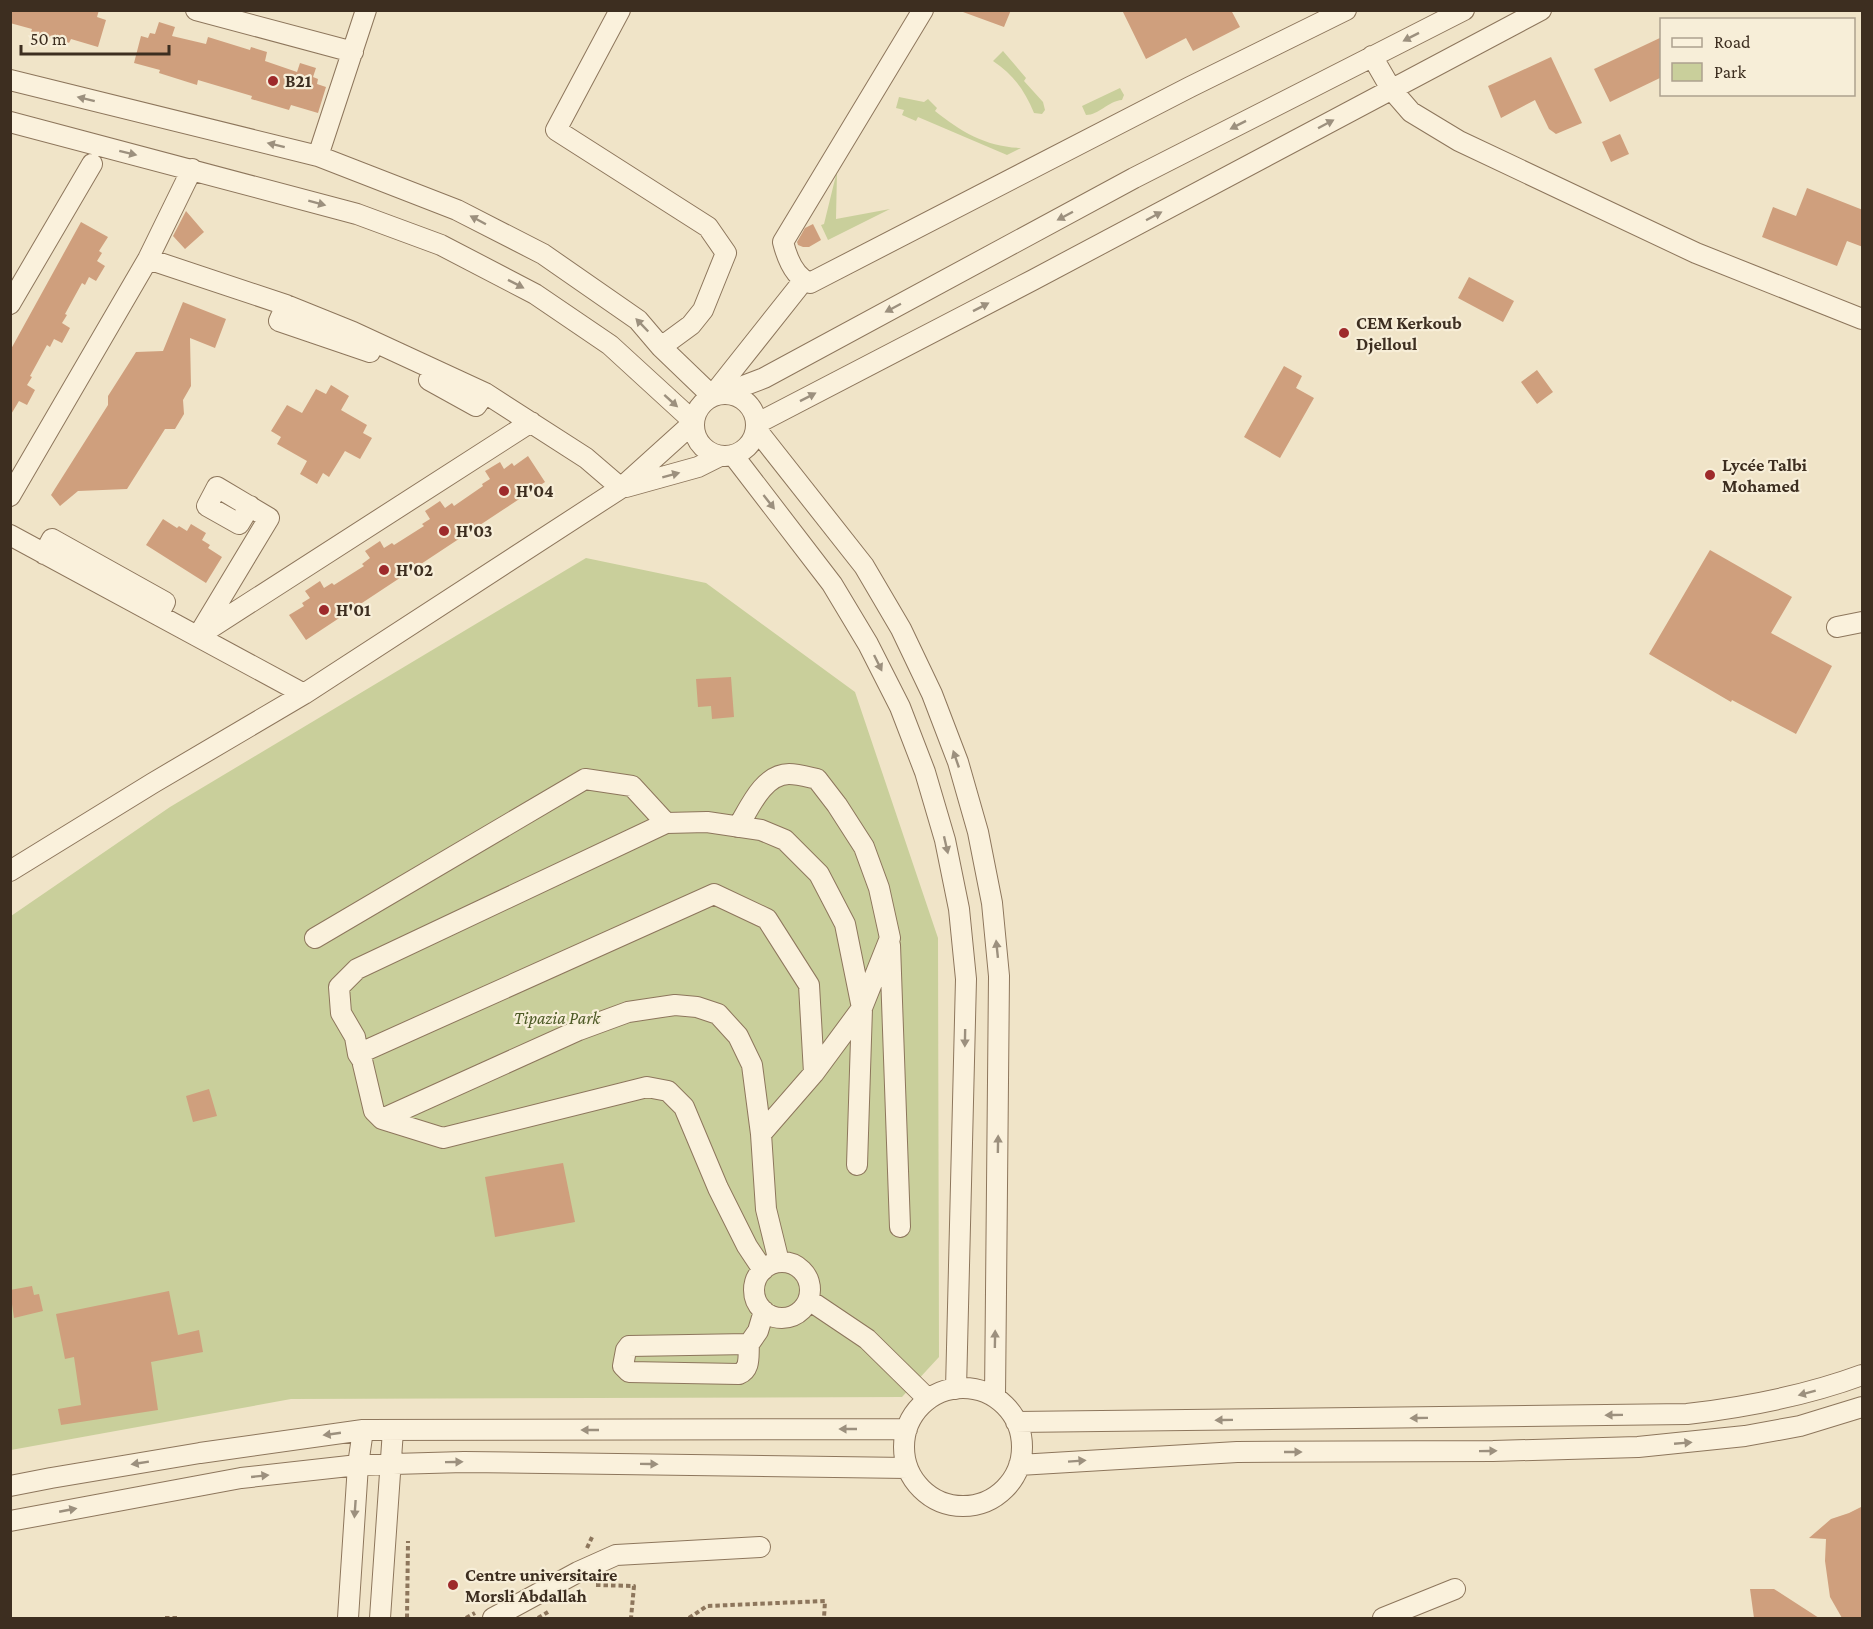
<svg xmlns="http://www.w3.org/2000/svg" width="1873" height="1629" font-family="'Crimson Pro',serif">
<style>
.green{fill:#c9cf9b}
.building{fill:#cf9f7d}
.lines{fill:none;stroke-linecap:round;stroke-linejoin:round}
.minor-casing{stroke:#8d765c;stroke-width:22}
.path{stroke:#8d765c;stroke-width:4;stroke-dasharray:4.5 3;stroke-linecap:butt}
.minor{stroke:#faf1dc;stroke-width:20}
.oneway{fill:#9c907e}
.poi-dot{fill:#9e2a2b;stroke:#f7eed8;stroke-width:2}
.labels{text-anchor:middle;stroke-width:4.5;stroke-linejoin:round;paint-order:stroke}
.poi-label{font-size:18px;font-weight:bold;fill:#3d2e20;stroke:#f7eed8;text-anchor:start}
.park-label{font-size:18px;font-style:italic;fill:#4d5a26;stroke:#f7eed8}
</style>
<rect width="100%" height="100%" fill="#f0e4c8"/>
<!-- green -->
<path class="green" d="M1003,51L1026,78L1024,81L1043,102L1045,110L1042,114L1034,113C1025,91 1013,74 993,61Z
M1120,88L1124,95L1122,100C1108,101 1099,115 1086,115L1082,106Z
M899,97L924,102L928,99L937,108L935,111C961,132 987,147 1021,148L1007,155L918,117L916,121L902,115L904,110L896,108Z
M837,171L836,219L890,209L828,240L821,225L824,224Z
M586,558L706,583L855,692L938,938L939,1357L902,1397L291,1399L11,1450V916L170,807Z"/>
<!-- building -->
<path class="building" d="M10,10H99L97,17L106,20L98,47L71,39L69,43L31,32L32,29L10,23Z
M964,10H1011L1004,27L963,12Z
M1122,10H1231L1240,27L1193,51L1186,38L1146,59Z
M159,22L175,27L172,36L206,44L208,37L250,50L251,47L267,52L265,61L297,72L300,63L316,68L313,77L318,79L317,84L326,87L318,113L291,105L289,110L251,99L252,96L198,80L197,85L159,73L160,70L134,63L141,36L148,38L150,33L155,34Z
M1662,37V77L1610,102L1594,69Z
M1551,57L1582,123L1556,134L1549,129L1535,100L1501,118L1488,86Z
M1620,134L1629,154L1611,162L1602,142Z
M1807,188L1863,210V247L1847,241L1837,266L1762,237L1773,207L1796,216Z
M186,211L204,232L185,249L173,236Z
M81,222L108,237L99,251L102,253L97,261L105,266L96,281L89,277L85,285L82,283L65,314L67,315L62,323L70,328L62,343L54,339L50,347L47,345L30,376L32,377L27,385L35,390L27,405L19,401L10,416L11,349Z
M813,224L821,240L809,247H803L798,245L797,242L805,228Z
M1469,277L1514,301L1503,322L1458,298Z
M183,302L226,319L215,348L190,338L191,386L183,400L184,414L175,429H165L127,489L78,491L60,506L51,495L108,405V396L136,352L163,351Z
M1284,366L1302,376L1296,388L1314,398L1280,458L1244,437Z
M1537,370L1553,392L1537,404L1521,382Z
M331,385L349,396L341,410L367,425L363,433L372,438L360,459L345,451L329,477L323,473L317,484L300,474L307,461L277,444L281,437L271,431L287,405L302,413L316,389L326,394Z
M528,456L545,482L306,640L289,615L304,606L302,603L310,598L305,591L320,581L324,588L332,583L334,585L364,566L362,564L370,558L365,551L380,541L384,548L392,543L394,545L424,526L422,524L430,519L425,511L440,501L445,508L452,503L454,506L483,486L482,484L490,479L485,471L500,462L504,469L512,463L514,466Z
M163,519L177,528L179,526L187,531L191,524L206,533L202,540L210,545L208,548L222,557L206,583L146,545Z
M1710,550L1792,597L1771,633L1832,666L1796,734L1732,700L1731,702L1649,654Z
M731,677L734,717L712,719L711,706L698,707L696,679Z
M209,1089L217,1116L193,1122L186,1096Z
M563,1163L575,1222L495,1237L485,1177Z
M32,1286L34,1295L39,1294L43,1311L14,1318L10,1290Z
M169,1291L178,1335L199,1330L203,1352L151,1362L158,1410L61,1425L58,1409L81,1405L74,1357L65,1359L56,1314Z
M1863,1506V1618H1842L1830,1597L1825,1561L1826,1539L1809,1538L1831,1519L1849,1513Z
M1750,1589H1774L1819,1618H1754Z"/>
<g class="lines">
<defs>
<path id="minor" d="M196,10L353,52
M620,10L556,130L708,227L726,253L703,310L691,325L661,347
M923,10L783,242C787,258 794,277 810,283L1190,87L1346,10
M1372,56L1391,89L1411,112L1459,141L1696,253L1862,319
M10,80L318,156L457,210L543,254L638,320L661,347L712,396L804,280
M10,122L357,214L441,245L535,294L610,345L693,421
M318,156L366,10
M148,259L286,305L353,332L485,393L586,458L621,488
M10,304L92,164
M286,305L279,321L370,352
M429,380L476,406L485,393
M694 425a31 31 0 1 1 62 0a31 31 0 1 1-62 0Z
M722,394L764,378L1134,178L1464,10
M756,424L1033,280L1541,10
M756,429L864,566L901,629L932,694L958,762L978,832L992,903L999,976L995,1397
M733,455L832,584L868,644L900,707L925,772L945,840L959,909L966,979L956,1389
M626,487L698,467L720,456
M10,496L148,259L192,169
M250,506L239,524L207,506L217,487L269,518L198,636L531,422
M10,535L304,694
M44,554L52,539L165,602L158,615
M1837,627L1862,622
M738,827C749,809 763,774 789,774C798,774 808,777 817,779L837,805L864,847L879,888L890,938L862,1008L857,1165
M10,871L153,783L304,694L621,488L693,423
M315,938L585,779L632,786L666,823
M890,945L900,1227
M358,1054L714,894L767,919L809,985L814,1073
M382,1119L579,1030L628,1012L675,1005L697,1007L718,1014L738,1036L752,1065L761,1134L766,1209L779,1262
M761,1134L814,1073L862,1008L845,924L819,874L785,840L761,830L707,822L666,823L357,969L339,987L341,1013L355,1037L358,1054L362,1060L374,1111L382,1119L443,1138L647,1087L668,1091L684,1107L718,1188L747,1246L763,1270
M754 1290a28 28 0 1 1 56 0a28 28 0 1 1-56 0Z
M809,1300L867,1339L928,1399
M749,1344C748,1356 751,1369 739,1374L629,1372L623,1366L626,1350L629,1346L749,1344L758,1331L764,1311
M904 1447a59 59 0 1 1 118 0a59 59 0 1 1-118 0Z
M1016,1422L1687,1414C1747,1407 1805,1396 1862,1375
M1019,1465L1237,1452L1493,1451L1638,1447L1745,1436L1800,1426L1862,1407
M10,1486L51,1478L200,1453L363,1430L907,1429
M10,1521L241,1478L358,1465L464,1462L907,1468
M348,1618L358,1465L363,1430
M380,1618L393,1430
M493,1618L578,1572L616,1555L760,1547
M1383,1618L1455,1589"/>
</defs>
<!-- minor casing -->
<use href="#minor" class="minor-casing"/>
<!-- path -->
<path class="path" d="M587,1548L593,1535
M596,1585L634,1586L631,1618
M165,1618H177
M407,1618L408,1541
M466,1618L475,1613
M538,1618L548,1612
M689,1618L707,1606L825,1601L824,1618"/>
<!-- minor -->
<use href="#minor" class="minor"/>
</g>
<!-- one-way arrows -->
<defs><path id="oneway-solid" d="M-6-.8H1V-3.2L6.5 0L1 3.2V.8H-6Z" transform="scale(1.5)"/></defs>
<g class="oneway">
<use href="#oneway-solid" transform="translate(1411 37) rotate(153)"/>
<use href="#oneway-solid" transform="translate(86 99) rotate(-166)"/>
<use href="#oneway-solid" transform="translate(1326 124) rotate(-28)"/>
<use href="#oneway-solid" transform="translate(1238 125) rotate(153)"/>
<use href="#oneway-solid" transform="translate(276 145) rotate(-166)"/>
<use href="#oneway-solid" transform="translate(128 153) rotate(14)"/>
<use href="#oneway-solid" transform="translate(317 203) rotate(15)"/>
<use href="#oneway-solid" transform="translate(1065 216) rotate(152)"/>
<use href="#oneway-solid" transform="translate(1154 216) rotate(-28)"/>
<use href="#oneway-solid" transform="translate(478 220) rotate(-152)"/>
<use href="#oneway-solid" transform="translate(516 284) rotate(27)"/>
<use href="#oneway-solid" transform="translate(981 307) rotate(-27)"/>
<use href="#oneway-solid" transform="translate(893 308) rotate(152)"/>
<use href="#oneway-solid" transform="translate(642 325) rotate(-134)"/>
<use href="#oneway-solid" transform="translate(808 397) rotate(-27)"/>
<use href="#oneway-solid" transform="translate(671 401) rotate(42)"/>
<use href="#oneway-solid" transform="translate(671 475) rotate(-15)"/>
<use href="#oneway-solid" transform="translate(769 502) rotate(52)"/>
<use href="#oneway-solid" transform="translate(878 663) rotate(64)"/>
<use href="#oneway-solid" transform="translate(956 759) rotate(-109)"/>
<use href="#oneway-solid" transform="translate(946 845) rotate(77)"/>
<use href="#oneway-solid" transform="translate(997 949) rotate(-96)"/>
<use href="#oneway-solid" transform="translate(965 1038) rotate(91)"/>
<use href="#oneway-solid" transform="translate(998 1144) rotate(-89)"/>
<use href="#oneway-solid" transform="translate(995 1339) rotate(-89)"/>
<use href="#oneway-solid" transform="translate(1807 1393) rotate(165)"/>
<use href="#oneway-solid" transform="translate(1614 1415) rotate(179)"/>
<use href="#oneway-solid" transform="translate(1419 1418) rotate(179)"/>
<use href="#oneway-solid" transform="translate(1224 1420) rotate(179)"/>
<use href="#oneway-solid" transform="translate(848 1429) rotate(180)"/>
<use href="#oneway-solid" transform="translate(590 1430) rotate(180)"/>
<use href="#oneway-solid" transform="translate(332 1434) rotate(172)"/>
<use href="#oneway-solid" transform="translate(1683 1443) rotate(-5)"/>
<use href="#oneway-solid" transform="translate(1488 1451) rotate(-1)"/>
<use href="#oneway-solid" transform="translate(1293 1452)"/>
<use href="#oneway-solid" transform="translate(1077 1461) rotate(-4)"/>
<use href="#oneway-solid" transform="translate(454 1462) rotate(-1)"/>
<use href="#oneway-solid" transform="translate(140 1463) rotate(171)"/>
<use href="#oneway-solid" transform="translate(649 1464) rotate(1)"/>
<use href="#oneway-solid" transform="translate(260 1476) rotate(-6)"/>
<use href="#oneway-solid" transform="translate(355 1509) rotate(94)"/>
<use href="#oneway-solid" transform="translate(68 1510) rotate(-11)"/>
</g>
<!-- markers -->
<g class="poi-dot">
<circle cx="273" cy="81" r="6"/>
<circle cx="1344" cy="333" r="6"/>
<circle cx="1710" cy="475" r="6"/>
<circle cx="504" cy="491" r="6"/>
<circle cx="444" cy="531" r="6"/>
<circle cx="384" cy="570" r="6"/>
<circle cx="324" cy="610" r="6"/>
<circle cx="453" cy="1585" r="6"/>
</g>
<g class="labels">
<!-- poi labels -->
<g class="poi-label">
<text x="285" y="87">B21</text>
<text x="1356" y="329">CEM Kerkoub<tspan x="1356" dy="21">Djelloul</tspan></text>
<text x="1722" y="471">Lycée Talbi<tspan x="1722" dy="21">Mohamed</tspan></text>
<text x="516" y="497">H'04</text>
<text x="456" y="537">H'03</text>
<text x="396" y="576">H'02</text>
<text x="336" y="616">H'01</text>
<text x="465" y="1581">Centre universitaire<tspan x="465" dy="21">Morsli Abdallah</tspan></text>
</g>
<!-- park labels -->
<g class="park-label">
<text x="557" y="1024">Tipazia Park</text>
</g>
</g>
<!-- border -->
<rect width="1873" height="1629" fill="none" stroke="#3d2e20" stroke-width="24"/>
<!-- legend -->
<rect x="1660" y="18" width="195" height="78" fill="#f7eed8" stroke="#ada18e" stroke-width="1.5"/>
<rect x="1672" y="38" width="30" height="9" fill="#faf1dc" stroke="#ada18e" stroke-width="1.5"/>
<text x="1714" y="48" font-size="18" fill="#3d2e20">Road</text>
<rect x="1672" y="63" width="30" height="18" fill="#c9cf9b" stroke="#ada18e" stroke-width="1.5"/>
<text x="1714" y="78" font-size="18" fill="#3d2e20">Park</text>
<!-- scale -->
<path d="M21 45v9h148v-9" fill="none" stroke="#3d2e20" stroke-width="3"/>
<text x="30" y="45" font-size="18" fill="#3d2e20" stroke="#f7eed8" stroke-width="4.5" paint-order="stroke">50 m</text>
</svg>
